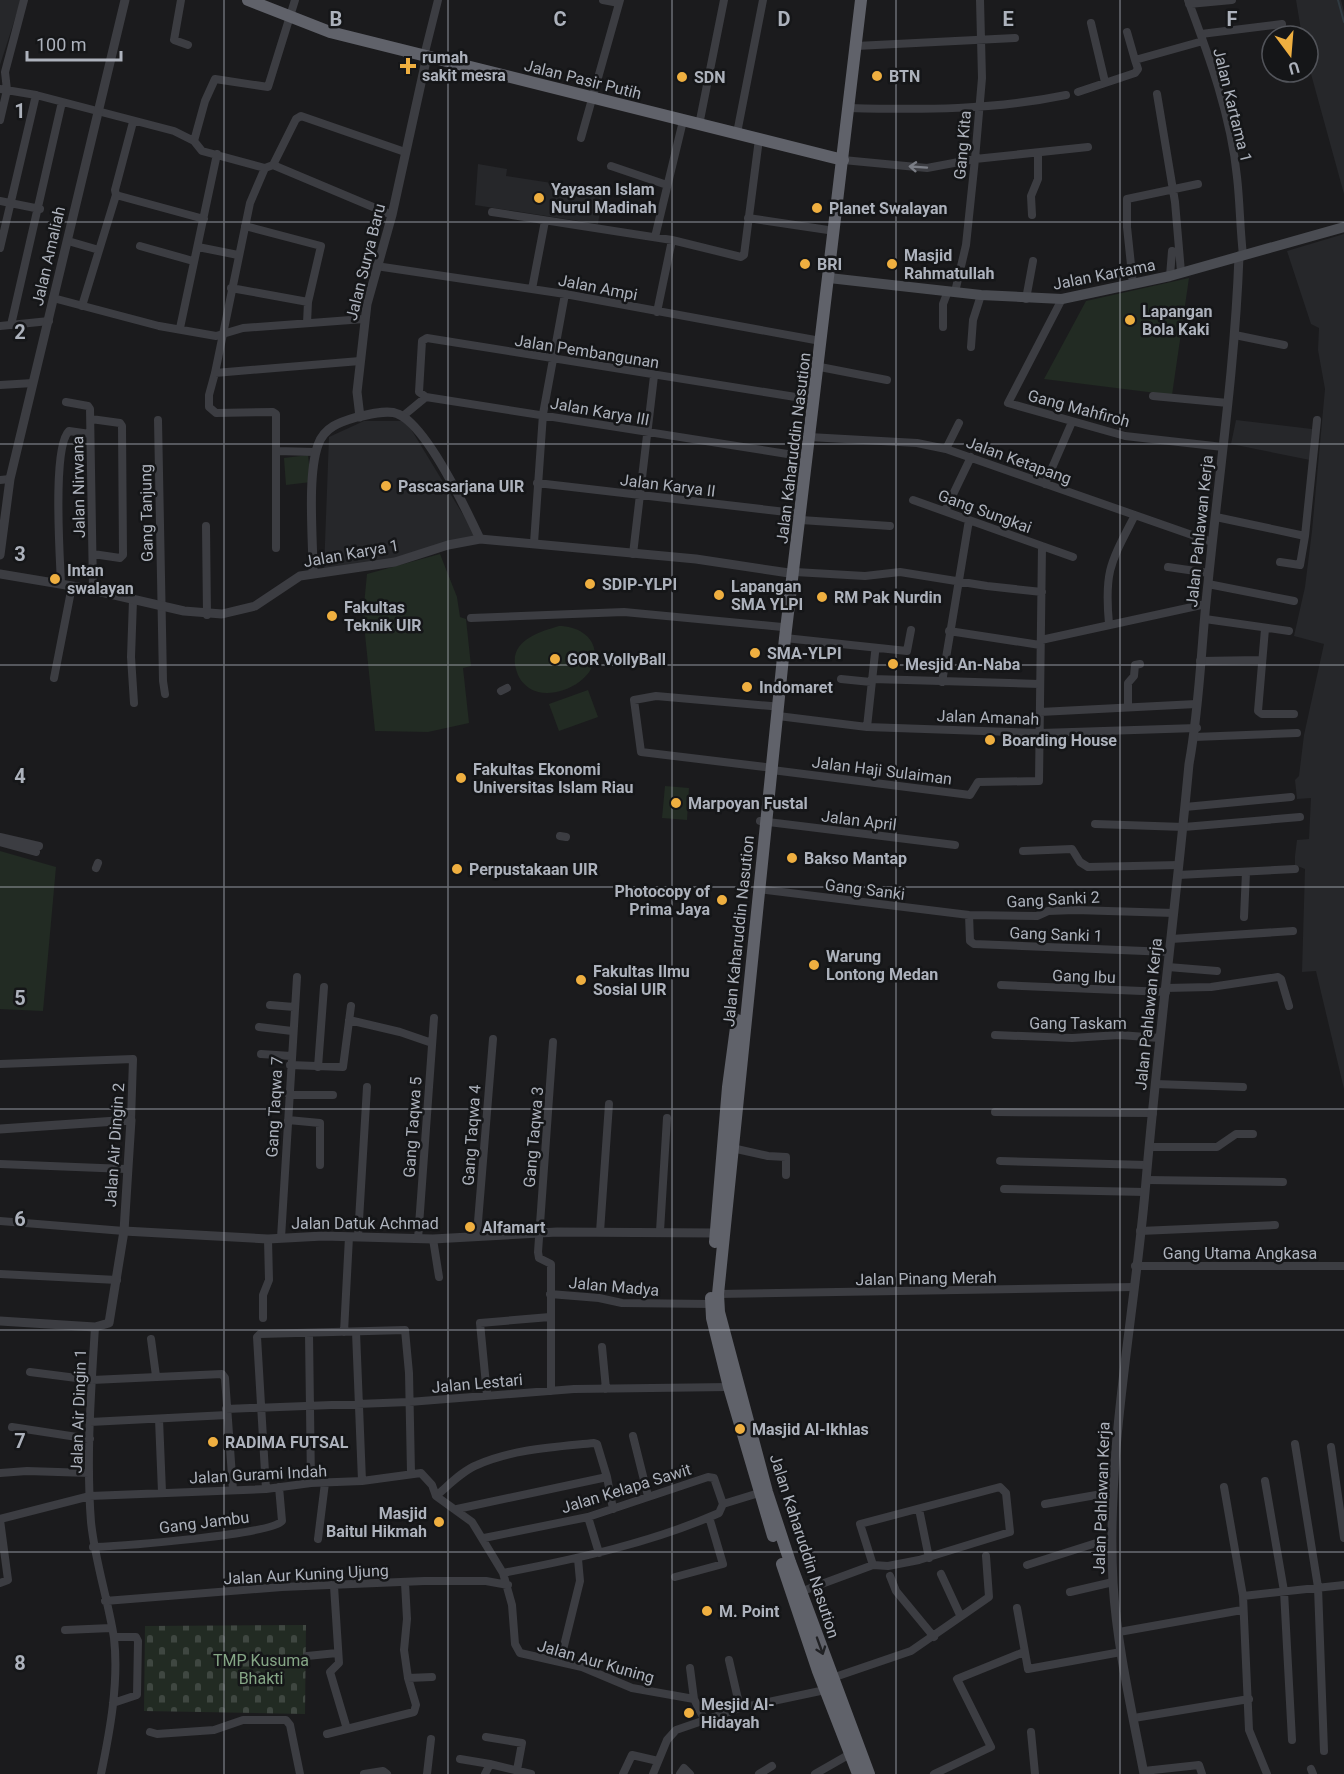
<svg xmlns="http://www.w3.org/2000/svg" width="1344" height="1774" font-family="Roboto,sans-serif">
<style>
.built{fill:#26272a}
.green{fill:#222b23}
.cemetery{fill:url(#cemetery-stones)}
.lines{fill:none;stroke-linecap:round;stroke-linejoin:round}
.stream{stroke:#303a41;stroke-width:2}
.minor{stroke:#3c3d42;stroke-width:8}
.tertiary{stroke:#3c3d42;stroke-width:9}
.secondary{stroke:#4a4c52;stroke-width:10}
.trunk{stroke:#60626a;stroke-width:12}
.oneway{stroke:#7a7d85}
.oneway2{stroke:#202124}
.grid{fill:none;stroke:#adb2bc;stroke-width:1.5;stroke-opacity:0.55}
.poi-dot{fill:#efaf40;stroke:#151618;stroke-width:2}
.labels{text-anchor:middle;stroke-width:5;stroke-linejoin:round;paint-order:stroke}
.poi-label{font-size:16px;font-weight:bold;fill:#adb2bc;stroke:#151618;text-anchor:start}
.street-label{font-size:16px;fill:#adb2bc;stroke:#151618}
.park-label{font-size:16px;fill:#85a686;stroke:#151618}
.grid-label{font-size:20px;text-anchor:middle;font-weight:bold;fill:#adb2bc;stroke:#151618;stroke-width:5;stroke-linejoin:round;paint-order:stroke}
</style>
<defs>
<pattern id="cemetery-stones" width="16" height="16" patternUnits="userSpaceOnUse" patternTransform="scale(1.5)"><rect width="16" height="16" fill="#222b23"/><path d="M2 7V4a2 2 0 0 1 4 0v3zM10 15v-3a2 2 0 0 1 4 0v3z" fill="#3f4741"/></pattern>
</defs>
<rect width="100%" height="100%" fill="#1b1b1d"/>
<!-- built -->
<path class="built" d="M0,0H21L0,65Z
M1296,0H1341L1344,12V194L1308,63V36H1302Z
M478,164L507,169L506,176L603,191L598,224L475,205Z
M1344,234V1089L1316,971L1302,972L1305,869L1295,865V856L1297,840L1309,839L1311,798L1297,799L1295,780L1299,776L1304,735L1324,644L1294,636L1305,587L1312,531L1325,389L1318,350L1319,328L1311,324L1287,251Z
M1236,420L1312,429L1310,460L1231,444Z
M364,421H406L476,536L395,562L324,570L329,437Z"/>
<!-- green -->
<path class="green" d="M1189,278L1172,395L1044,379L1086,301Z
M308,455L311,482L286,485L284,458Z
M440,554L457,597L460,617L466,619L471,666L463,668L469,723L428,732L375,731L363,615L367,574Z
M559,626C576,626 594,635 595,654C596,682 551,703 529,688C522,683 518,677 516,669C508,641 539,632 559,626Z
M588,690L598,717L559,731L549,704Z
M665,786L689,788L687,820L662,818Z
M0,851L56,867L43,1011L0,1009Z"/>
<!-- cemetery -->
<path class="cemetery" d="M306,1625L305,1714L144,1711L145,1626Z"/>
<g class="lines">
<!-- stream -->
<path class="stream" d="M1338,0L1344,22"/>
<!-- minor -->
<path class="minor" d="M181,0L174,40L188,45
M603,0L619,3
M1188,0C1209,56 1231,116 1237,177C1240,203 1240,229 1243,255
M1189,4L1232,0
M1091,23L1105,82
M1127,32L1135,60
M1201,34L1282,24
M856,46L1015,38
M424,56L438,0
M0,89L36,95L174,131L194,141L202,151L265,168
M1078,92L1135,73L1138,69L1135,60L1203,41
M1157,94L1175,202L1181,272
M849,108C922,110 994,110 1066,95
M0,120L7,90L5,72L24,0
M699,125L724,0
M737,133L763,0
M581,138L620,0
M194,141L205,101L215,79L268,87L295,0
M843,160L927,168L975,159L1088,147
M273,165L392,215
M611,166L667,185
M116,195L115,190L133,122
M0,201L40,209
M492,212L672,240L741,257L744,255L759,139
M1032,215L1031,196L1038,179V153
M748,218L828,230
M245,226L321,246L308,302L307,323
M655,237L683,121
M68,241L99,250
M140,246L193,261
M198,247L238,255
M0,248L36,95
M376,266L565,294L815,340
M1170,276L1172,251
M1133,284L1127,227V199L1198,184
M231,288L308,302
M532,289L545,221
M955,292L966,245L975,159L982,78L980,0
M53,298L159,326L216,336L243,328L364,319
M1026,299L1033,261
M1062,299L1008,403L1125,436L1223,447
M82,306L116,195L204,219
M657,312L672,240
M11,325L62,102
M0,326L49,321
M943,327V304L948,291
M180,328L217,154
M1235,335L1284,345
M971,347L973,320L981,295
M820,367L887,380
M215,373L360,361
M0,385L33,383
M1153,396L1228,403
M426,397L419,392L422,341L427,338L808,399
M66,402L88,406L90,409L93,590
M403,416L426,397L800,456
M91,419L120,423L122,426L123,555L120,558L93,554
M158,420L163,681L165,694
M809,437L917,443L946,449L1212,542
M946,449L959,423
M276,451L315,452
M0,480L10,479
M537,483L795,513
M1045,484L1072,422
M945,511L971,457
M1216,517L1305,536L1300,565L1280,562
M801,520L890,526
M206,526L207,615
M1305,536L1317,420
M534,543L543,414L565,294
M1042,546L1073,557
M276,548V414L273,412L216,413L209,407V395L215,373L250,203L265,168L273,165L296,119L301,116L405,152
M633,554L654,376
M1168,567L1209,573
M795,572L865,576L900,572L987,586L1042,592
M61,584C60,557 52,447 69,431L90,434
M1208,584L1294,601
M133,600L131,657L134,703
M471,618L624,612L782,627
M1205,619L1289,631
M1109,624C1104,570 1111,562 1135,515
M1265,629L1258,711L1262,714H1294
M949,631L1040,645
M785,638L907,651L911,630
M1041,640L1206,604
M1200,661L1261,660
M54,678L72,586
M841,679L871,682
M872,679L1039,684
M942,682L969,520
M501,691L507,688
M1128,707V683L1134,676L1135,665L1140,664
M1040,712L1196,704
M778,716L867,727L1041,733L1197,728
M867,727L875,653
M1194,737L1297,733
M765,767L641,752L634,700L656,696L771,706
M772,770L970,795L978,782L1039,781L1042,546L913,500
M1185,807L1291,797
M760,821L955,845
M1095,824L1184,827L1300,817
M560,836L566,837
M0,837L39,846
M0,842L36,852
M1023,851L1072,849L1080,862L1088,867L1179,865
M96,868L98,863
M1178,875L1295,869
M758,889L969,915L1037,916L1048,911L1075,910L1174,913
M969,915L970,941L974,944L1169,952
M1244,917L1246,872
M1171,939L1293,931
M1168,967L1217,971
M1001,985L1166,992
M1166,988L1211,987L1278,977L1281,979L1289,1006
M270,1005L294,1007
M349,1020L400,1032L432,1043
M259,1027L292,1031
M995,1035L1072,1038L1119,1035L1160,1038
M261,1054L291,1056
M0,1064L133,1059L131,1120
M290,1065L343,1067L351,1006
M318,1067L324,987
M1155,1084L1243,1087
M289,1095H333
M995,1112L1153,1113
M288,1120L320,1123V1165
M1149,1147H1217L1236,1134H1253
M732,1148L768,1156L786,1157V1175
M1000,1161L1147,1165
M0,1164L126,1169
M1147,1180L1283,1182
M1004,1189L1145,1192
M0,1221L124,1231
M660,1231L667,1118
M1140,1231L1275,1225
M600,1232L609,1104
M477,1234L493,1039
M358,1237L367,1087
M281,1238L297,977
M418,1239L434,1018
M433,1239L439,1277
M1135,1266H1344
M0,1274L117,1280
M550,1294L599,1298L622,1303L711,1304
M718,1294L1134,1287
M263,1318V1295L269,1280L268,1239
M95,1327C91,1392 86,1458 91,1522C95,1562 108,1599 114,1638C119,1682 110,1731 101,1774
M344,1332L349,1237
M356,1332L362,1481
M309,1334L311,1483
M151,1339L156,1376
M602,1347L606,1389
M30,1372L92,1380L222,1374L225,1378L233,1490
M551,1391V1264L539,1258L538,1252L553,1042
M487,1395L480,1323L550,1317
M226,1409L409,1402L574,1389L729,1387
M159,1419L162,1492
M90,1422L227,1415
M12,1427L90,1439
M633,1436L648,1496
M1295,1444L1318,1587L1324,1751
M1331,1447L1344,1538
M0,1473L27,1471L89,1473
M1265,1481L1284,1591L1292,1740
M1224,1487L1243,1596L1249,1730L1267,1774
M266,1489L257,1337L260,1334L405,1330L409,1373L411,1473
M436,1496C449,1485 462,1471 477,1465C513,1449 555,1447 594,1443L597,1444L607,1477L613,1509
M1045,1504L1113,1492
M457,1509L607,1477
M919,1509L929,1558
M588,1517L599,1553
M0,1519L90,1496L266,1489L311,1483L362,1481L421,1473L432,1485L436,1496L472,1522L503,1573L512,1605L515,1644L520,1653L582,1667L632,1688L694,1699L704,1719
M0,1520L8,1580L0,1583
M484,1538L588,1517L708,1477L714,1478L723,1504
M318,1539L325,1483
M93,1547C120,1546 270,1535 282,1521L279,1487
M1027,1565L1112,1538
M503,1573C576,1559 651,1543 719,1513L723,1504L759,1493
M941,1574L960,1615
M890,1576L896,1591L934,1637
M675,1577L723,1564L709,1517
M405,1583L407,1619L404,1650L408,1678L432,1677
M334,1586L339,1663L330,1672L347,1729
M800,1592L873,1565L888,1566L919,1560L1010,1532L1006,1493L1000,1487L860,1524L873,1565
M1070,1592L1113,1582
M1243,1596L1344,1585
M105,1601L282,1587L424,1581H486L508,1585
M1017,1608L1028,1669L1121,1652
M65,1630L111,1628
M1119,1632L1242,1610
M307,1656L337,1653
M729,1660L740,1708
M560,1662L580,1581L578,1559
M690,1668L694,1699
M832,1678L911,1651L989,1597L986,1556
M113,1703L137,1695L138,1641L136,1637H114
M1134,1718L1249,1699
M150,1732L157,1734L214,1730L243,1720H286L290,1725L300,1774
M1031,1732L1035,1774
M327,1734L414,1712L416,1705L408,1678
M486,1737L522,1743L517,1770
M460,1759L490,1764
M1311,1769L1313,1774
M1144,1771L1199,1765L1202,1774
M364,1774L383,1771L387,1774
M427,1774L431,1739
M485,1774L490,1764L531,1774
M623,1774L632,1755L658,1761
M653,1774L667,1740L676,1730L740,1708L825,1690
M680,1774L684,1768L690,1774
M759,1774L772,1766
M815,1774L850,1754
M934,1774L991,1747L957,1679L1024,1652"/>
<!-- tertiary -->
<path class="tertiary" d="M360,417L357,392L367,304L392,215L427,56
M0,555L10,479L125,0
M313,573C313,538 307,476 318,445C324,427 340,422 357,417C368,415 387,409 398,414C427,426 466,509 480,539
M0,574L84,588L184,611L222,614L255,606L300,576L395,562L448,545L480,539L696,559L789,573
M0,1129L131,1120L124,1231L109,1323L95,1327L0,1321
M124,1231L268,1239L323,1236L433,1239L557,1232L715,1233
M1144,1774C1132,1711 1117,1647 1113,1583C1106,1448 1135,1315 1146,1181C1158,1042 1176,903 1189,764C1200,705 1201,644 1208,583C1219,474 1235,366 1239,256"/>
<!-- secondary -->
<path class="secondary" d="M829,278L981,295L1062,299L1170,276L1344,227"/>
<!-- trunk -->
<path class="trunk" d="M248,0L330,32L843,160
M861,0L785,638L718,1294L719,1312L767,1492L790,1562L869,1774
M715,1242L728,1087L737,1020
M711,1298L712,1318L729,1387L773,1536
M782,1564L818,1671L858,1774"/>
</g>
<!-- one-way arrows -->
<defs><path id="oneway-shaft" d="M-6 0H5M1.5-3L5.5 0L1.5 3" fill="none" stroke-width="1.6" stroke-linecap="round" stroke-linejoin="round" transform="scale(1.5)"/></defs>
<use class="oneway" href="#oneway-shaft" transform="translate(918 167) rotate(-176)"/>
<use class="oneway2" href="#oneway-shaft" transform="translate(820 1646) rotate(70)"/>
<!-- grid -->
<path class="grid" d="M224,0V1774M448,0V1774M672,0V1774M896,0V1774M1120,0V1774M0,222H1344M0,444H1344M0,665H1344M0,887H1344M0,1109H1344M0,1330H1344M0,1552H1344"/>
<!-- markers -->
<g class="poi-dot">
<path d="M405 57h6v6h6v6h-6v6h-6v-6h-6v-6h6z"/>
<circle cx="877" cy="76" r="6"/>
<circle cx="682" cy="77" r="6"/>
<circle cx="539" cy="198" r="6"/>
<circle cx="817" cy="208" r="6"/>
<circle cx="805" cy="264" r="6"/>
<circle cx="892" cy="264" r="6"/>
<circle cx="1130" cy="320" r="6"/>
<circle cx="386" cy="486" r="6"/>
<circle cx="55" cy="579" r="6"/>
<circle cx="590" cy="584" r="6"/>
<circle cx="719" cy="595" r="6"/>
<circle cx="822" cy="597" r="6"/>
<circle cx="332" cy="616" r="6"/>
<circle cx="755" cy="653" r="6"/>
<circle cx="555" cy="659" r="6"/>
<circle cx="893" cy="664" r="6"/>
<circle cx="747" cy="687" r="6"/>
<circle cx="990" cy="740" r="6"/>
<circle cx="461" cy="778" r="6"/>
<circle cx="676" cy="803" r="6"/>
<circle cx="792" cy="858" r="6"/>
<circle cx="457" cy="869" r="6"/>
<circle cx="722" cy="900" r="6"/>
<circle cx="814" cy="965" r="6"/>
<circle cx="581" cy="980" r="6"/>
<circle cx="470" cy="1227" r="6"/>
<circle cx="740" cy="1429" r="6"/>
<circle cx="213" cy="1442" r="6"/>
<circle cx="439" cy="1522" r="6"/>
<circle cx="707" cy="1611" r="6"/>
<circle cx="689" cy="1713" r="6"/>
</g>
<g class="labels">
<!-- poi labels -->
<g class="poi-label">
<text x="422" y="63">rumah<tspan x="422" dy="18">sakit mesra</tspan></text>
<text x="889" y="82">BTN</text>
<text x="694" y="83">SDN</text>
<text x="551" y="195">Yayasan Islam<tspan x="551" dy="18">Nurul Madinah</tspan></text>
<text x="829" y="214">Planet Swalayan</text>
<text x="904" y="261">Masjid<tspan x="904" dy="18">Rahmatullah</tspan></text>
<text x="817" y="270">BRI</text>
<text x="1142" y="317">Lapangan<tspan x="1142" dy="18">Bola Kaki</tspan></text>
<text x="398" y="492">Pascasarjana UIR</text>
<text x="67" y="576">Intan<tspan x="67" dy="18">swalayan</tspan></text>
<text x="602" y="590">SDIP-YLPI</text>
<text x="731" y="592">Lapangan<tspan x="731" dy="18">SMA YLPI</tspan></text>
<text x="834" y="603">RM Pak Nurdin</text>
<text x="344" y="613">Fakultas<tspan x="344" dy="18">Teknik UIR</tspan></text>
<text x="767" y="659">SMA-YLPI</text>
<text x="567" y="665">GOR VollyBall</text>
<text x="905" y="670">Mesjid An-Naba</text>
<text x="759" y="693">Indomaret</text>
<text x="1002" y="746">Boarding House</text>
<text x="473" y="775">Fakultas Ekonomi<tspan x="473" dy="18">Universitas Islam Riau</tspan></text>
<text x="688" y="809">Marpoyan Fustal</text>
<text x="804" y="864">Bakso Mantap</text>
<text x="469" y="875">Perpustakaan UIR</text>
<text x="710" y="897" text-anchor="end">Photocopy of<tspan x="710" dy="18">Prima Jaya</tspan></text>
<text x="826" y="962">Warung<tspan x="826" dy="18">Lontong Medan</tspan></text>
<text x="593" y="977">Fakultas Ilmu<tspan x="593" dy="18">Sosial UIR</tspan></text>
<text x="482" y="1233">Alfamart</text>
<text x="752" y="1435">Masjid Al-Ikhlas</text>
<text x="225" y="1448">RADIMA FUTSAL</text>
<text x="427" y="1519" text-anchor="end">Masjid<tspan x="427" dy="18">Baitul Hikmah</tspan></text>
<text x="719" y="1617">M. Point</text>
<text x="701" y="1710">Mesjid Al-<tspan x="701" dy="18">Hidayah</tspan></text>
</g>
<!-- street labels -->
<g class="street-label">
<text transform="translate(583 79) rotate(14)" y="6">Jalan Pasir Putih</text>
<text transform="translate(1233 105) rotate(76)" y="6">Jalan Kartama 1</text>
<text transform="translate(962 145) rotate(-85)" y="6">Gang Kita</text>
<text transform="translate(48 256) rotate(-77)" y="6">Jalan Amaliah</text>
<text transform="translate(365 262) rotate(-76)" y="6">Jalan Surya Baru</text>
<text transform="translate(1104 274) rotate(-11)" y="6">Jalan Kartama</text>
<text transform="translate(598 287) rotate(11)" y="6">Jalan Ampi</text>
<text transform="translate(587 351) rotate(9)" y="6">Jalan Pembangunan</text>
<text transform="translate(1079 408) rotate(15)" y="6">Gang Mahfiroh</text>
<text transform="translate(600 411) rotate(10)" y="6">Jalan Karya III</text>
<text transform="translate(793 448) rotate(-83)" y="6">Jalan Kaharuddin Nasution</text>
<text transform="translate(1019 460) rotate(20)" y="6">Jalan Ketapang</text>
<text transform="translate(668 485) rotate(7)" y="6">Jalan Karya II</text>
<text transform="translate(78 487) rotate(-91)" y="6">Jalan Nirwana</text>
<text transform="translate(985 511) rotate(20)" y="6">Gang Sungkai</text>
<text transform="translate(146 513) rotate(-91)" y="6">Gang Tanjung</text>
<text transform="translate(1199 531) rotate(-84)" y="6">Jalan Pahlawan Kerja</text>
<text transform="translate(351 553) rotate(-10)" y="6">Jalan Karya 1</text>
<text transform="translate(988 717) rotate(2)" y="6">Jalan Amanah</text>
<text transform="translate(882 770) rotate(7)" y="6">Jalan Haji Sulaiman</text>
<text transform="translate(859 820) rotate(7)" y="6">Jalan April</text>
<text transform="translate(865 889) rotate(7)" y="6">Gang Sanki</text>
<text transform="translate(1053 899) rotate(-3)" y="6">Gang Sanki 2</text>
<text transform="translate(738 931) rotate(-84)" y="6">Jalan Kaharuddin Nasution</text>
<text transform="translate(1056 934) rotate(2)" y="6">Gang Sanki 1</text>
<text transform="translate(1084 976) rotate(2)" y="6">Gang Ibu</text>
<text transform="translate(1148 1014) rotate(-84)" y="6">Jalan Pahlawan Kerja</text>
<text x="1078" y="1029">Gang Taskam</text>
<text transform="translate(274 1107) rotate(-87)" y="6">Gang Taqwa 7</text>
<text transform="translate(412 1127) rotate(-86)" y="6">Gang Taqwa 5</text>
<text transform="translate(471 1135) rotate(-86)" y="6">Gang Taqwa 4</text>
<text transform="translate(533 1137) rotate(-85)" y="6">Gang Taqwa 3</text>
<text transform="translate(114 1145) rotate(-86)" y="6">Jalan Air Dingin 2</text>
<text x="365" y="1229">Jalan Datuk Achmad</text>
<text x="1240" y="1259">Gang Utama Angkasa</text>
<text transform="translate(926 1278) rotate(-1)" y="6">Jalan Pinang Merah</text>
<text transform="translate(614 1286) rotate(5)" y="6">Jalan Madya</text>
<text transform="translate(477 1383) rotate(-5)" y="6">Jalan Lestari</text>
<text transform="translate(78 1411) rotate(-88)" y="6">Jalan Air Dingin 1</text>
<text transform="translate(258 1474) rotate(-3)" y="6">Jalan Gurami Indah</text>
<text transform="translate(626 1488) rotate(-17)" y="6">Jalan Kelapa Sawit</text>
<text transform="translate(1101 1498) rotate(-88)" y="6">Jalan Pahlawan Kerja</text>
<text transform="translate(204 1522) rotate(-7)" y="6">Gang Jambu</text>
<text transform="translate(805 1546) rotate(72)" y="6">Jalan Kaharuddin Nasution</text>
<text transform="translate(306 1574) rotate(-3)" y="6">Jalan Aur Kuning Ujung</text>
<text transform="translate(596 1661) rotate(16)" y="6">Jalan Aur Kuning</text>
</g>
<!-- park labels -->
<g class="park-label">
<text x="261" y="1666">TMP Kusuma<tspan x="261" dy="18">Bhakti</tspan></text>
</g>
</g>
<g class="grid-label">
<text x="336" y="26">B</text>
<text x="560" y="26">C</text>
<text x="784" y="26">D</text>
<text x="1008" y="26">E</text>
<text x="1232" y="26">F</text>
<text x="20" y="118">1</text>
<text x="20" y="339">2</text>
<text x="20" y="561">3</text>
<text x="20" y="783">4</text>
<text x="20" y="1005">5</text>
<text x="20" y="1226">6</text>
<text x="20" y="1448">7</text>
<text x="20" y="1670">8</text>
</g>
<!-- north arrow -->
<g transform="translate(1290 54) rotate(164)"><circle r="28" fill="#151618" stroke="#52545a" stroke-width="1.5"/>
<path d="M0-4.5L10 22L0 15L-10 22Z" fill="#efaf40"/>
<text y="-9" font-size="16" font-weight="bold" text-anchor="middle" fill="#adb2bc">U</text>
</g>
<!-- scale -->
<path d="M27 51v9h94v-9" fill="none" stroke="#adb2bc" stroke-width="3"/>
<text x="36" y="51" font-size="18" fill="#adb2bc" stroke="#151618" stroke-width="4.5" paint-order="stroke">100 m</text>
</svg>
